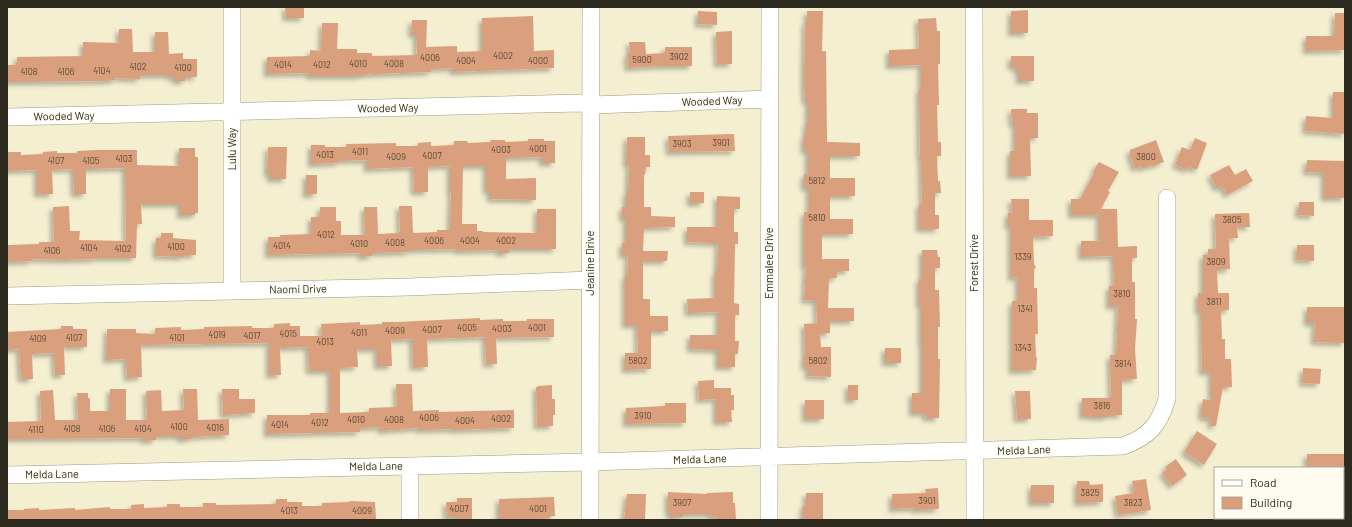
<svg xmlns="http://www.w3.org/2000/svg" width="1352" height="527" font-family="Barlow,sans-serif">
<style>
.building{fill:#daa07d;filter:url(#shadow)}
.lines{fill:none;stroke-linecap:round;stroke-linejoin:round}
.minor-casing{stroke:#a09a7f;stroke-width:18}
.minor{stroke:#fff;stroke-width:17}
.labels{text-anchor:middle;stroke-width:3;stroke-linejoin:round;paint-order:stroke}
.number-label{font-size:9px;fill:#594837}
.street-label{font-size:11px;fill:#2e2b20;stroke:#fefcf0}
</style>
<defs>
<filter id="shadow"><feDropShadow dx="-3.5" dy="3.5" stdDeviation="2" flood-color="#0004"/></filter>
</defs>
<rect width="100%" height="100%" fill="#f5efd1"/>
<!-- building -->
<path class="building" d="M285,7H304V18H286Z
M1028,10V33H1011V11Z
M698,11L717,12V25L698,24Z
M807,11H823L822,51H826L827,142L860,143V156H830V178H855V196H830V219H853V234H822V259H849V271H837V278H829L828,308H854V321H830V333L820,334L821,347H831V377L808,376V367H804V355H805L804,324L817,323L816,301L804,300L806,266H804V212H809V188H804V174H808V151H804V135H806V123H808V101H805L804,81L805,22H807Z
M1335,13H1345V50L1306,51V36H1334Z
M533,16L534,51L554,50V68L453,72V68L431,69V72L371,74L363,75L362,76H309V73L267,74V57L310,56V50L321,51L322,23H338L337,49H357V53H372V56L417,55L416,34H411L412,20H427L426,47L457,46V52L482,51V18Z
M936,18L937,31H940V64H938L939,105H937L938,142H941V156H937L938,181H940L941,193H935V215H939V229H919V204H922L921,157H920L919,90H921V65L889,66V50L919,49L918,19Z
M119,29H132L133,52H155V32H168L169,54L183,53V59H197V77H185V81H175V77H169V75H140V79L115,78V80L104,81L7,82V65H16V63H17V57L83,56V42L119,43Z
M732,31V64H717L716,32Z
M629,42H645L646,54L665,53V47H692V66H658L628,68L627,53H630Z
M1011,56H1034V81H1019V71H1017V67H1011Z
M1333,92H1345V134L1305,131L1306,116L1333,118Z
M1011,109H1027V113H1038V138H1030L1031,176H1010V151H1015V124H1012Z
M734,134L735,151L669,152L668,136Z
M627,137H645V155H650V167H646L645,175H644V207H651V216L675,217V227L644,228L643,251H668L667,261H643V299H650V316H668V331H651V369L625,370V353H638L637,325H625V276H627L628,255H622V243H626V218H622V207H626V193H628L629,164H626Z
M1195,138L1207,143L1197,170L1189,167L1188,170L1175,165L1182,147L1190,150Z
M528,139H544V141H555V163H542V157L506,158V179L536,178V200L490,199V191H486V166H463L462,224H477V231H483V232L537,233V209H556V249H509V253H499V250L457,251V249L409,250V252L372,253V256L361,257V253L268,255V237H280V235L311,234V217H320V207H336V221H341V235H365L364,207H377L378,234L400,233L399,206H412L413,233L437,232V230H450L451,191H450V166L428,167V192H414L413,167L367,169V160L338,161L339,163L311,164V145H325V147H346V144L396,143V146H418V143L431,142V146L454,145V141H467L468,143L491,142L490,140H505V142L528,141Z
M1156,140L1164,162L1153,166L1152,165L1142,169L1141,166L1135,169L1130,155V150Z
M268,147H287L286,179H270V173H267Z
M179,148H195V157H198V213H195V215H180V204H141L142,224H137L136,258H95V259L64,260L32,259V261L8,262V245L39,244V242H54L53,207L69,206L70,231H80L79,240L126,241L125,168L86,169V194H74L73,169L52,170L53,194H37V170L7,171V152H21V155L43,154V152L57,151V153H77V151L98,150H137V165L179,166Z
M1307,160L1345,161V198H1324V173L1306,172Z
M1099,162L1119,172L1108,191L1110,192L1101,209H1117L1118,247L1137,246V258H1132V282H1135V319H1137L1135,349L1137,379L1122,380V415H1108V417H1092V416H1082V398H1111L1110,355H1116L1118,306H1109V286H1114L1113,256L1081,257V241H1099V213L1098,215H1071V199H1080L1094,173L1095,168Z
M1229,165L1235,175L1246,169L1253,181L1227,195L1222,186L1217,189L1210,175Z
M306,175H317V194L306,195Z
M690,192H704V203H690Z
M717,196L740,197V209H734V232H738V244H735L734,303L739,304V315H735V341H739L738,354H735V367H718V350L690,349V335H718V312L688,313L687,299L715,298V272H717L718,243L687,242V227H717Z
M1011,199H1029V220H1053V236L1033,237L1034,264L1036,267L1034,270V288H1037L1038,334H1035L1036,357L1037,358L1036,370L1012,371V301H1018V277L1011,278V226H1008V213H1012Z
M1299,202H1314V216L1298,215Z
M1249,213L1250,227H1237L1238,238H1229L1230,269L1217,270L1218,293H1229V310L1221,311L1222,339H1225V359H1231L1232,387H1223L1216,426H1211V419L1201,417L1202,412L1201,411L1203,399L1211,400V372H1202L1201,311H1198V293H1203V255H1208V249H1216L1215,214Z
M161,233H173V238L196,240V255H184V257L156,256V238H161Z
M1297,245H1314V261L1297,260Z
M922,250H937L938,257H940V268H935V290H939L940,327H938V359H940L939,418H926L925,413H912V393H922V343H921V304H919V279L922,278Z
M1307,307H1345V343L1314,342L1315,323H1307Z
M480,318V320L503,319V321H527V319H554V337L496,338L497,364H486L485,337L427,339L428,367H413L412,339L391,340L392,366H377V349H357L358,367L340,368V413L369,412V408L397,407L396,384H412L413,411L439,410V412L514,410V428L453,430V429L419,430V428L381,431V427L360,428V432L267,434V415H310V413H330V371H309L308,347L280,348L281,375H269V343L141,345L142,377L127,378L126,359L106,360L107,329H136V333L155,334V328L181,327V330L204,329V327L252,326V328H274V324L290,323V326H300V336H322L321,324L360,322V325L382,324V322H397Z
M61,326H73V329H87V347H64L65,375H55L54,353L32,354L33,379H21L19,349L7,350V332L61,329Z
M885,348H901V363H885Z
M1303,368L1321,369L1320,384L1302,383Z
M714,380V388H731V395H734V410H731L732,422H716V399L699,400L698,381Z
M552,385V399H555V415H553V426H537L536,387H538V386Z
M848,385H858V400H848Z
M110,389H126V420H147L146,391L161,390L162,411L184,410L183,389H197L198,420L229,419V435L192,437V439H180V436H156V440L144,441V438L7,439V422L41,421L40,391L53,390L55,420H78L77,393H88V398H90V411H110Z
M222,389H239V399H255V413L223,415Z
M1015,391H1030L1031,419H1017Z
M805,400H824V419H805Z
M665,403H686V423L626,424V408L665,406Z
M1197,431L1217,444L1204,465L1184,452Z
M1307,454H1345V467H1307Z
M1176,459L1187,475L1172,486L1162,473L1167,469L1165,467Z
M1146,479L1151,510L1118,515L1115,496L1134,493L1132,481Z
M1077,481H1089L1090,485L1103,484V502L1077,503Z
M1031,485H1054V503H1031Z
M938,488L939,509L915,510V508L892,509V494L926,493L925,489Z
M668,492L707,494V493L733,492V503H735L736,519L717,520V517L711,518L710,514H683V517H670V512H668Z
M806,493H823V520H803V506L806,505Z
M627,494H646L645,520H624Z
M554,497L555,516H550V518L534,520H499V499Z
M457,498H472V520H457V517H447L446,502H457Z
M276,499H287V502H302V506H322V503L349,502V501L375,502L376,519L7,520V510H24V509L39,508V510L75,508V510L110,507V509H131V505L144,504V508L167,507V504H180V507H203V503H216V505L276,504Z"/>
<g class="lines">
<defs>
<path id="minor" d="M232,7V290
M974,7L975,520
M7,117L580,103L591,105L769,99
M7,296L409,287L590,280
M7,475L589,462L1123,446C1149,437 1159,425 1167,399V198
M410,520V466
M590,520L591,7
M769,520L770,7"/>
</defs>
<!-- minor casing -->
<use href="#minor" class="minor-casing"/>
<!-- minor -->
<use href="#minor" class="minor"/>
</g>
<g class="labels">
<!-- number labels -->
<g class="number-label">
<text x="503" y="59">4002</text>
<text x="679" y="60">3902</text>
<text x="430" y="61">4006</text>
<text x="642" y="63">5900</text>
<text x="466" y="64">4004</text>
<text x="538" y="64">4000</text>
<text x="358" y="67">4010</text>
<text x="394" y="67">4008</text>
<text x="283" y="68">4014</text>
<text x="322" y="68">4012</text>
<text x="138" y="70">4102</text>
<text x="183" y="71">4100</text>
<text x="102" y="74">4104</text>
<text x="29" y="75">4108</text>
<text x="66" y="75">4106</text>
<text x="721" y="146">3901</text>
<text x="682" y="147">3903</text>
<text x="538" y="152">4001</text>
<text x="501" y="153">4003</text>
<text x="360" y="155">4011</text>
<text x="325" y="158">4013</text>
<text x="432" y="159">4007</text>
<text x="396" y="160">4009</text>
<text x="1146" y="160">3800</text>
<text x="124" y="162">4103</text>
<text x="56" y="164">4107</text>
<text x="91" y="164">4105</text>
<text x="817" y="184">5812</text>
<text x="817" y="221">5810</text>
<text x="1232" y="223">3805</text>
<text x="326" y="238">4012</text>
<text x="434" y="244">4006</text>
<text x="470" y="244">4004</text>
<text x="506" y="244">4002</text>
<text x="395" y="246">4008</text>
<text x="359" y="247">4010</text>
<text x="282" y="249">4014</text>
<text x="176" y="250">4100</text>
<text x="89" y="251">4104</text>
<text x="123" y="252">4102</text>
<text x="52" y="254">4106</text>
<text x="1023" y="260">1339</text>
<text x="1216" y="265">3809</text>
<text x="1122" y="297">3810</text>
<text x="1214" y="305">3811</text>
<text x="1025" y="312">1341</text>
<text x="467" y="331">4005</text>
<text x="537" y="331">4001</text>
<text x="502" y="332">4003</text>
<text x="432" y="333">4007</text>
<text x="395" y="334">4009</text>
<text x="359" y="336">4011</text>
<text x="288" y="337">4015</text>
<text x="217" y="338">4019</text>
<text x="252" y="339">4017</text>
<text x="74" y="341">4107</text>
<text x="177" y="341">4101</text>
<text x="38" y="342">4109</text>
<text x="325" y="345">4013</text>
<text x="1023" y="351">1343</text>
<text x="638" y="364">5802</text>
<text x="818" y="364">5802</text>
<text x="1123" y="367">3814</text>
<text x="1102" y="409">3816</text>
<text x="643" y="419">3910</text>
<text x="429" y="421">4006</text>
<text x="501" y="422">4002</text>
<text x="356" y="423">4010</text>
<text x="394" y="423">4008</text>
<text x="465" y="424">4004</text>
<text x="320" y="426">4012</text>
<text x="280" y="428">4014</text>
<text x="179" y="430">4100</text>
<text x="215" y="431">4016</text>
<text x="72" y="432">4108</text>
<text x="107" y="432">4106</text>
<text x="143" y="432">4104</text>
<text x="36" y="433">4110</text>
<text x="1090" y="496">3825</text>
<text x="927" y="504">3901</text>
<text x="682" y="506">3907</text>
<text x="1133" y="506">3823</text>
<text x="459" y="512">4007</text>
<text x="538" y="512">4001</text>
<text x="289" y="514">4013</text>
<text x="362" y="514">4009</text>
</g>
<!-- street labels -->
<g class="street-label">
<text transform="translate(712 101) rotate(-2)" y="4">Wooded Way</text>
<text transform="translate(388 108) rotate(-1)" y="4">Wooded Way</text>
<text transform="translate(64 116) rotate(-1)" y="4">Wooded Way</text>
<text transform="translate(232 149) rotate(-90)" y="4">Lulu Way</text>
<text transform="translate(590 263) rotate(-90)" y="4">Jeanine Drive</text>
<text transform="translate(769 263) rotate(-90)" y="4">Emmalee Drive</text>
<text transform="translate(974 263) rotate(-90)" y="4">Forest Drive</text>
<text transform="translate(298 289) rotate(-1)" y="4">Naomi Drive</text>
<text transform="translate(1024 450) rotate(-2)" y="4">Melda Lane</text>
<text transform="translate(700 459) rotate(-2)" y="4">Melda Lane</text>
<text transform="translate(376 466) rotate(-1)" y="4">Melda Lane</text>
<text transform="translate(52 474) rotate(-1)" y="4">Melda Lane</text>
</g>
</g>
<!-- border -->
<rect width="1352" height="527" fill="none" stroke="#2e2b20" stroke-width="16"/>
<!-- legend -->
<rect x="1214" y="467" width="130" height="52" fill="#fefcf0" stroke="#aba89d"/>
<rect x="1222" y="480" width="20" height="6" fill="#ffffff" stroke="#aba89d"/>
<text x="1250" y="487" font-size="12" fill="#2e2b20">Road</text>
<rect x="1222" y="497" width="20" height="12" fill="#daa07d" stroke="#aba89d"/>
<text x="1250" y="507" font-size="12" fill="#2e2b20">Building</text>
</svg>
